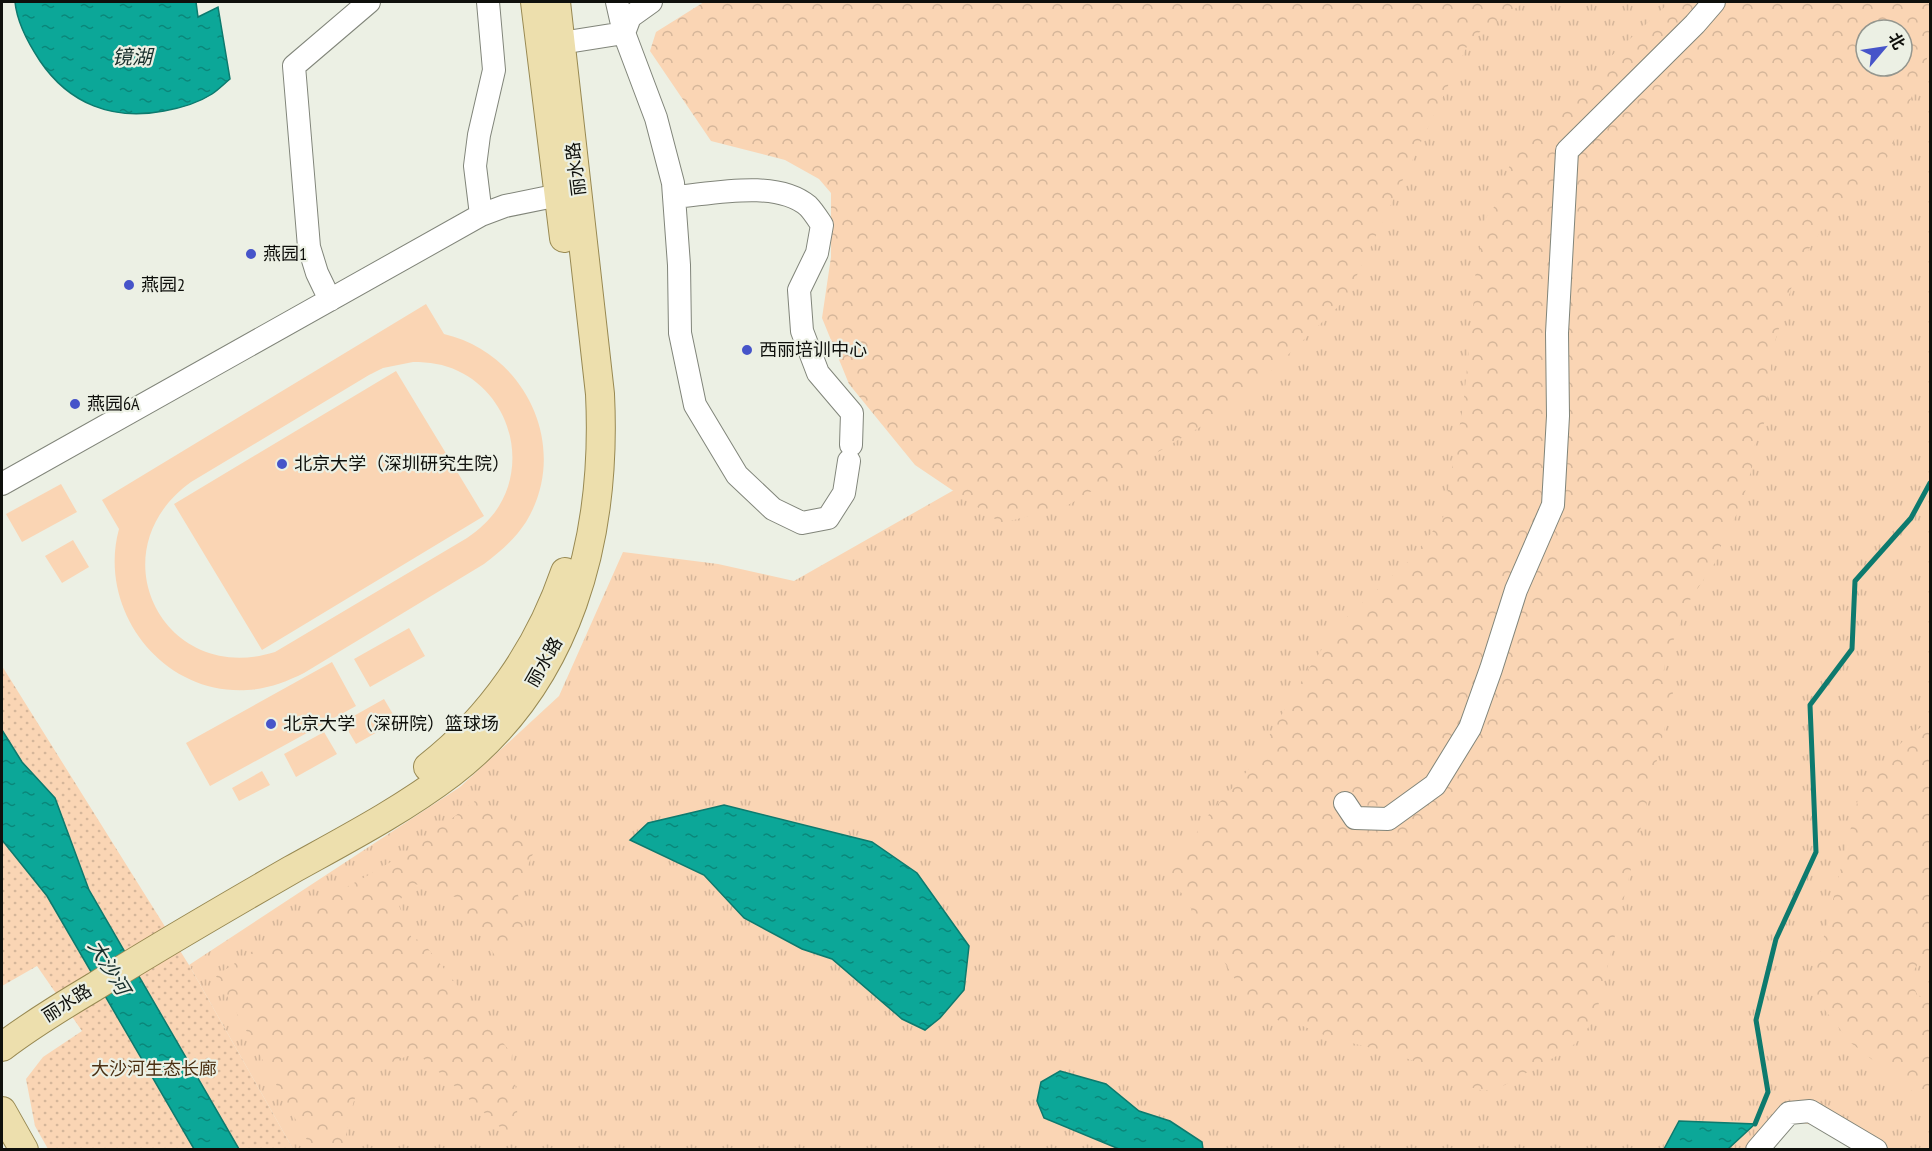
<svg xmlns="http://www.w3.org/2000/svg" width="1932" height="1151" font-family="'PT Sans Narrow','Noto Sans SC',sans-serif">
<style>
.grass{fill:url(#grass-tufts);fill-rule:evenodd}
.forest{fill:url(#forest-crowns);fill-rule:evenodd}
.park{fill:url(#park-dots)}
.garden{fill:#fad5b4;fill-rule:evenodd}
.water{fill:url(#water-ripples);stroke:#0d7a6e;stroke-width:1.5}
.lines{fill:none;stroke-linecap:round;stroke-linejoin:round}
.stream{stroke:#0d7a6e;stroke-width:5}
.minor-casing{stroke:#81857a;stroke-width:24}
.major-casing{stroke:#988952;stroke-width:30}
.minor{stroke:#fff;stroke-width:22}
.major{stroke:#eddfad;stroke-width:28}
.poi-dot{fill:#4654c9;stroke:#ecf0e4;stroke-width:2}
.labels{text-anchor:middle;stroke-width:4.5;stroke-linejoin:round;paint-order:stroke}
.street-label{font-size:18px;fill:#0f100c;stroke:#ecf0e4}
.poi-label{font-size:18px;fill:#0f100c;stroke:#ecf0e4;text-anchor:start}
.park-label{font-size:18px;fill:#4b3013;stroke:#ecf0e4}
.water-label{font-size:20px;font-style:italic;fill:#182e2b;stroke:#ecf0e4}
</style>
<defs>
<pattern id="grass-tufts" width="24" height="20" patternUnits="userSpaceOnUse" patternTransform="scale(1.5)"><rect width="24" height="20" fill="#fad5b4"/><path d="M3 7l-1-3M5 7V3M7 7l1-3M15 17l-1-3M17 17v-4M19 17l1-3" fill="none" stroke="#d5b69a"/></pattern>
<pattern id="forest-crowns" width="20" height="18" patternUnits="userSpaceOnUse" patternTransform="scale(1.5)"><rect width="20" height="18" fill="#fad5b4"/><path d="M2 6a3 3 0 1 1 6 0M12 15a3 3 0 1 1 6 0" fill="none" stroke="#d5b69a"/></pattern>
<pattern id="park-dots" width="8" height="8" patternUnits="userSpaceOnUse" patternTransform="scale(1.5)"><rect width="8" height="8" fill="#fad5b4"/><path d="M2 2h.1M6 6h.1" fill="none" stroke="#d5b69a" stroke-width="1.8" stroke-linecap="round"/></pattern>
<pattern id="water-ripples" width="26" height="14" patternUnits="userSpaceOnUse" patternTransform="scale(1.5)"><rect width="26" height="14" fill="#0ca798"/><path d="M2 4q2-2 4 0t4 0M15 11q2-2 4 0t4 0" fill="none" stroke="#0a877a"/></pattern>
</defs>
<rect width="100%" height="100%" fill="#ecf0e4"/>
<!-- grass -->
<path class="grass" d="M849,2H1930V1149H1852L1818,1126L1793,1121L1770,1150L293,1149L189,965L460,787L559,696L623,552L718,564L794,581L954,490ZM1866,30H1902V66H1866Z"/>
<!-- forest -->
<path class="forest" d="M704,2H1525L1471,38L1345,300L1234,407L1063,508L1001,523L915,465L849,384L822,318L831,257V193L819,179L785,160L711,141L650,51L656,32Z
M1670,2H1930V51L1887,158L1868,182L1851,192L1831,215L1798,266L1773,348L1765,421L1752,451L1753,464L1741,506L1722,542L1718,558L1688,603L1665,662L1663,676L1673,693L1595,1019L1576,1043L1560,1054L1501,1087L1483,1091L1464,1085L1448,1074L1428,1066L1388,1052L1331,1038L1298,1024L1280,1021L1263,1014L1251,1005L1164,865L1196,834L1204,820L1250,768L1310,667L1338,625L1411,559L1443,518L1463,407L1473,310L1475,277L1485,219L1494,207L1519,141ZM1866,30H1902V66H1866Z
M1930,720V956L1919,962L1909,978L1918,996L1930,999V1105L1851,1043L1817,1000V964L1862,783L1903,741Z
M475,801L504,810L536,847L517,890L526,932L498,960L455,897L412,883L398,903L412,939L421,940L512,1054C510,1073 516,1081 517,1097C517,1110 517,1122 520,1136H510L430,1064C425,1060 420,1055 414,1055C405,1055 368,1072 363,1079C357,1087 346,1126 346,1137C346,1142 349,1145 352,1149H312L216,976L350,885C395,863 435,831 475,801Z"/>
<!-- park -->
<path class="park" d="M2,666L189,965L293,1149H48L35,1126L26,1079L43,1057L82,1031L37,966L2,986Z"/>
<!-- garden -->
<path class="garden" d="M426,304L444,334C526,353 571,448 526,522C515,539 500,552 484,564L304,673C286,682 267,689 247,690C161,695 97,609 119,529L102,500ZM413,362C429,362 444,364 458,371C508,394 528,459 499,506C491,519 480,529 467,538L275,652C163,687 95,551 191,482L369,375L383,368Z
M396,371L484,516L262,650L174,504Z
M61,484L77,512L22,542L6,514Z
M73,540L89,567L62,583L45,556Z
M409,628L425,656L370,687L354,659Z
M332,662L356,706L210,786L186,743Z
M384,699L397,721L356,744L343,722Z
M324,732L337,754L296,777L284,754Z
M262,771L270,785L239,801L232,788Z"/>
<!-- water -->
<path class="water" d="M15,2H196L198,17L218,7L230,79C224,84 218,90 212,94C198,103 181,108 164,111C113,121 69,104 40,61C28,43 17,23 15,2Z
M2,730L22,762L55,798L89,890L239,1149H194L47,896L2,840Z
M724,805L872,842L917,873L969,946L964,990L940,1018L925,1030L902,1019L832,959L802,949L744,918L704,875L630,840L648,823Z
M1060,1071L1106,1084L1139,1111L1170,1121L1202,1142L1203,1149H1119L1044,1118L1037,1101L1041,1082Z
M1679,1121L1755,1124L1728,1149H1664Z"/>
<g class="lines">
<!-- stream -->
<path class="stream" d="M1755,1124L1768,1092L1756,1020L1776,939L1816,852L1810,705L1852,649L1855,581L1911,518L1930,483"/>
<defs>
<path id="minor" d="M617,2L624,33L656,118L673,183L679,265L680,333L695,405L737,475L773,509L802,523L828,518L844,493L849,461
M561,43L624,33L630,17L651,2
M674,197C712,194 776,179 808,206C813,211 818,219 822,225L817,253L799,290L802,331L818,373L852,413L851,445
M481,215L475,166L479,135L494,70L488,2
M330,300L317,273L309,247L294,66L369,2
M2,484L481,215L505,206L559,195
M1345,803L1355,818L1388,819L1435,785L1470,728L1491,669L1516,590L1553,505L1558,416L1557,333L1567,151L1695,24L1714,2
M1757,1150L1789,1113L1810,1111L1876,1150"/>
<path id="major" d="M535,2L564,238
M428,767C491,718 539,648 565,572
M2,1047C31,1025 62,1006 94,987C159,946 225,908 291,870C345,840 401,811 451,773C570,682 607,538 600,394L556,2
M2,1111L24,1150"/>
</defs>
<!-- minor casing -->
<use href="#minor" class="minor-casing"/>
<!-- major casing -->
<use href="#major" class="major-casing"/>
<!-- minor -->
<use href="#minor" class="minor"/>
<!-- major -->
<use href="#major" class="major"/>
</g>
<!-- markers -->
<g class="poi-dot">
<circle cx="251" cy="254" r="6"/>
<circle cx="129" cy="285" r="6"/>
<circle cx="747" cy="350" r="6"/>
<circle cx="75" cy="404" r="6"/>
<circle cx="282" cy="464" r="6"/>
<circle cx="271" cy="724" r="6"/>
</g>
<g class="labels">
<!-- street labels -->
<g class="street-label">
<text transform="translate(576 169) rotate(-97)" y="6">丽水路</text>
<text transform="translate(544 662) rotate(-60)" y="6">丽水路</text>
<text transform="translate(67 1003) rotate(-32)" y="6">丽水路</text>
</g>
<!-- poi labels -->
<g class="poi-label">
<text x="263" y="260">燕园1</text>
<text x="141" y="291">燕园2</text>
<text x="759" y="356">西丽培训中心</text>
<text x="87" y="410">燕园6A</text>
<text x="294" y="470">北京大学（深圳研究生院）</text>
<text x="283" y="730">北京大学（深研院）篮球场</text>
</g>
<!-- park labels -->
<g class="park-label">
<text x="154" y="1075">大沙河生态长廊</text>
</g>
<!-- water labels -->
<g class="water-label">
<text x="132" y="64">镜湖</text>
<text transform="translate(109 967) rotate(59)" y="7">大沙河</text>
</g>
</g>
<!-- border -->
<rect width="1932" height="1151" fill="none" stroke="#0f100c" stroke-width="6"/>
<!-- north arrow -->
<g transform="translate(1884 48) rotate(61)"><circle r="28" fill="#ecf0e4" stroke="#94968e" stroke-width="1.5"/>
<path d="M0-4.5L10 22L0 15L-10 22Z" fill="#4654c9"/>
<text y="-9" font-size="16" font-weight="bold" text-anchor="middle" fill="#0f100c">北</text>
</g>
</svg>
